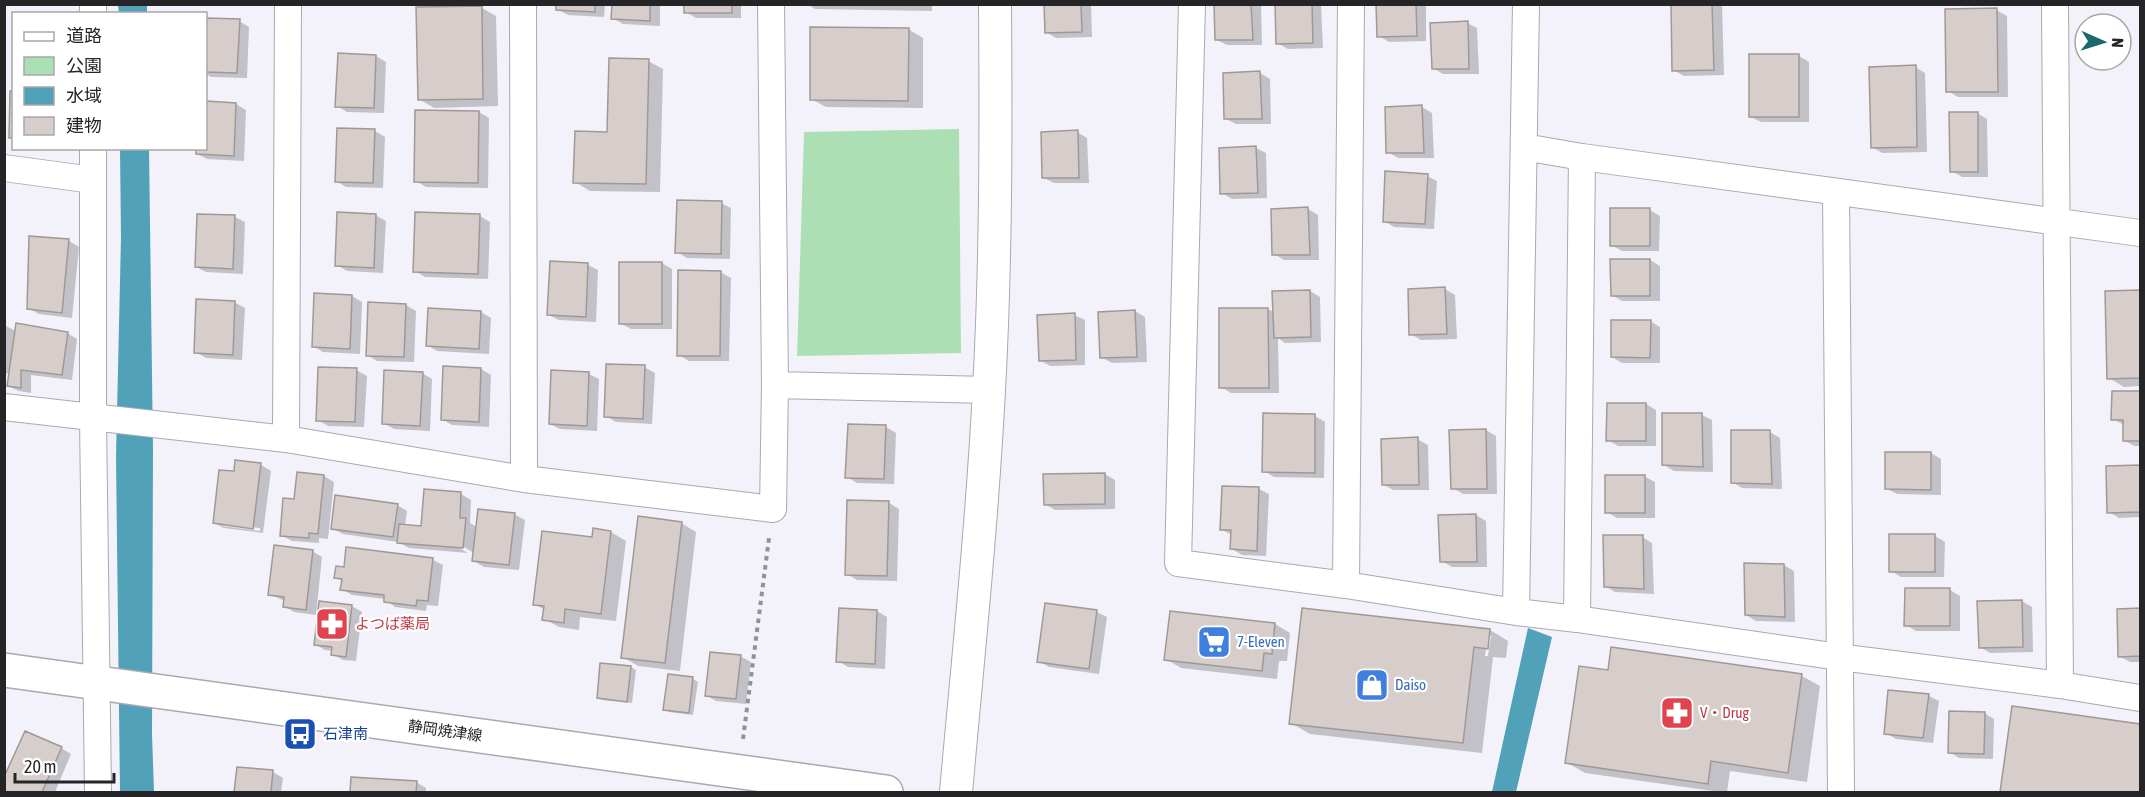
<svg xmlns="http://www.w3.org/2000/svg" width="2145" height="797" font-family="'Asap Condensed','Noto Sans JP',sans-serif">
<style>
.green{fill:#addfb4}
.water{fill:#51a2b8}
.shadow{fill:#0003;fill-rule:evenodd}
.building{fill:#d7cecc;stroke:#a19896;stroke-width:1.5}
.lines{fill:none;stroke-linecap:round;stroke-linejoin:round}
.minor-casing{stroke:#a9a9b0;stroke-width:28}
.tertiary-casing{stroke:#a9a9b0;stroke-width:34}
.secondary-casing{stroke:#a9a9b0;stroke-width:36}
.path{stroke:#919197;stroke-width:4;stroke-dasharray:4.5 4.5;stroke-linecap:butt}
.minor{stroke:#fff;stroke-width:26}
.tertiary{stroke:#fff;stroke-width:32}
.secondary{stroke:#fff;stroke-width:33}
.labels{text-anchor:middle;stroke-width:4.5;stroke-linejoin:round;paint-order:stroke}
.health-label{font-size:15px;fill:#be3a42;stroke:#fff;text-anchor:start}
.shop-label{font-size:15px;fill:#366cbe;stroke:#fff;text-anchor:start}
.street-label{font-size:15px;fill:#252528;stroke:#fff}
.transit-label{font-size:15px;fill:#164399;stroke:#fff;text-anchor:start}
</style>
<rect width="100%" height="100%" fill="#f3f2fa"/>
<!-- green -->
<path class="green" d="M959,129L961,353L797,356L804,132Z"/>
<!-- water -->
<path class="water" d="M118,5H147V13H119Z
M149,148L153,450L152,734L154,792H120L116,457L121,237L120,149Z
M1528,628L1552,637L1516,792H1492Z"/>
<!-- shadow -->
<path class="shadow" d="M558,4H605L604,17L568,15L558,10Z
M614,4H660V26L623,24L613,18Z
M686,4H741V18H696L686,12Z
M807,4H932V11L815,9Z
M1045,4H1091L1092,37L1056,38L1046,32Z
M1215,4H1261L1262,45H1227L1217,40Z
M1276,4H1321L1323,48L1288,49L1277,43Z
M1378,4H1426V41L1389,42L1379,36Z
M1672,4H1722L1724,75L1684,76L1673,70Z
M482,8L496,16L498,106L434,108L419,99Z
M1996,10L2007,16L2008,97H1958L1948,91Z
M206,19L239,21L249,27L247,78L211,77L206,74Z
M1467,23L1477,28L1479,74H1443L1433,68Z
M908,29L923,38V108L826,107L811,99Z
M376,56L386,62L384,113L347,112L337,106Z
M1750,56H1799L1809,62V122H1761L1751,117Z
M648,61L663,69L660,192L590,191L575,182L608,134Z
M1915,67L1925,73L1927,152L1882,153L1872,147Z
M1260,73L1270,79L1271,124H1236L1226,119Z
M206,103L236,104L246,110L244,161L207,159L197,154L206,148Z
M1422,107L1432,113L1434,158H1398L1388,152L1387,108Z
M479,112L489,118L488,188L426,187L416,181Z
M1977,113L1987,119L1988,177H1962L1952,171Z
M338,129L375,131L385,137L383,188L346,187L336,181Z
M1077,132L1087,138L1089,183H1054L1044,178Z
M1256,148L1266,153L1267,198L1232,199L1222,193Z
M1427,176L1437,181L1434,229L1394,227L1384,221Z
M721,203L731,208L730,259L687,258L677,252Z
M1308,209L1318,215L1319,260H1284L1274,254Z
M1650,210L1660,216L1659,251H1622L1611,245Z
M416,214L480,216L490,222L488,279L425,277L415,271Z
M198,215L235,217L245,222L243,274L206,272L196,267Z
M375,215L386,221L383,273L347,271L337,265Z
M69,241L79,247L72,318L39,314L28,308Z
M1650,260L1660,266V301H1622L1612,295Z
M662,263L672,269V329H631L620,323Z
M588,265L598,270L596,322L559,320L549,315Z
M720,272L731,278L729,361H689L679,355Z
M1445,289L1455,295L1457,339L1421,340L1411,334Z
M1310,291L1320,297L1321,342L1285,343L1278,338L1279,393H1231L1221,387L1268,309L1275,313Z
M2140,291V386L2124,387L2109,378L2106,292Z
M315,295L352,296L362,302L360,354L323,352L313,346Z
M234,302L245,308L242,360L206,358L196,352Z
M369,304L406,305L416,311L414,362L377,361L367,355Z
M429,309L481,312L491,318L489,354L437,351L427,345Z
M1135,311L1145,317L1147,362L1112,363L1101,357L1099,313Z
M1074,315L1085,320V365L1050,366L1040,360Z
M1650,321L1660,327V363H1622L1612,357Z
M4,325L16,331L67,333L77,339L72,380L31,375V393L19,391L8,386L10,374L4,373Z
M644,367L655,373L652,424L616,422L606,416Z
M481,369L491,375L489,427L452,425L442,419Z
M356,370L367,376L364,427L328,426L318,420Z
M552,372L589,374L599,379L597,431L560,429L550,424Z
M422,373L432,379L430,431L394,429L383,423Z
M2113,393H2140V446H2134L2124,440V425L2113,419Z
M1646,404L1656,410V446H1618L1608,440Z
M1265,414L1315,416L1325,422L1324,478L1274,477L1264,471Z
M1702,415L1712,420L1713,472L1674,471L1664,465Z
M886,427L896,433L894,484L857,483L847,477Z
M1486,430L1496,436L1497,494H1463L1453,488L1451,432Z
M1770,432L1780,438L1782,489L1742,488L1732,482Z
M1417,439L1428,445L1429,490H1393L1383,484Z
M1931,453L1941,459V495L1897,494L1887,489Z
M261,465L271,471L263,533L224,528L214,523L235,473ZM223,523L260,528V531L223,526Z
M2140,466V517L2119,518L2109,512L2108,467Z
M1105,474L1115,480V509L1055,510L1045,504Z
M324,476L334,482L328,539L319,538V543L292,541L281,535L296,501Z
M1644,476L1655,482V518H1617L1607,512Z
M1259,489L1269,494L1266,556L1242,555L1232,549V535L1222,530Z
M426,491L461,494L471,500L470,523L477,527L514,514L525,520L519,570L484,567L474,561V553L457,543L456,546L468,553L409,548L398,542L343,534L332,528L397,505L407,511L405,526L423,528Z
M889,503L899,509L897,581L857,580L847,574Z
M1476,515L1486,521L1487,567H1452L1442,561Z
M681,523L696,532L680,671L638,666L623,657Z
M595,530L611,532L626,541L616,621L580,617L579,630L559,627L544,619L545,610L534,604L594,539Z
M1935,536L1945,542L1944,577H1901L1891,571Z
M1642,537L1652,543L1654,594L1615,592L1605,586Z
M312,551L322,557L316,615L294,612L284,606L285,601L269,594Z
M433,560L443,565L438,606L427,605L426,611L395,607L385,599L352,595L342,589L343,581L336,577Z
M1784,565L1794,571L1795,622L1756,621L1746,615Z
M1950,590L1960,596V631H1916L1906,625Z
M2022,601L2032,607L2033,652L1990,653L1980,647Z
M352,606L362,612L356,661L343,660L332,654L333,651L325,650L315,644Z
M2140,610V662H2130L2119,656L2118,611Z
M877,611L887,617L885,669L848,667L838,661Z
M1097,612L1107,617L1099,674L1049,667L1039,661Z
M1172,612L1275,624L1290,633L1287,661H1279L1277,679L1181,668L1166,659Z
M1490,630L1508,641L1506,658L1493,657L1482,753L1310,734L1291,723ZM1488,636H1491L1488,656H1485Z
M740,656L751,662L746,704L716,701L706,695Z
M631,667L636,670L632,703L603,700L598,697Z
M1609,671L1802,676L1820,686L1807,782L1730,771L1727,792H1720L1585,773L1566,762Z
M669,676L693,679L698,682L693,715L669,712L665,709Z
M1889,691L1929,696L1939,701L1933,743L1896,739L1886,733Z
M2014,707L2140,725V792H2002Z
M1984,713L1994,719L1993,759L1959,758L1949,752Z
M61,748L71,754L55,792L4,791Z
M238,768L273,772L283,778L281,792H235Z
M352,778L416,782L426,788V792H351Z"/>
<!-- building -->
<path class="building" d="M556,4H595V12L556,10Z
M612,4H650V21L611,19Z
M684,4H732V13H684Z
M1044,4H1081L1082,32L1045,33Z
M1214,4H1251L1253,40H1215Z
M1275,4H1312L1313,43L1276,44Z
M1376,4H1416L1417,36L1377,37Z
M1671,4H1712L1714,70L1672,71Z
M482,6L483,99L418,100L416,7Z
M1997,8L1998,92H1946L1945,9Z
M206,18L240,19L237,73L206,72Z
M1468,21L1469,69H1432L1430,23Z
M810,27L909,28L908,101L810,100Z
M338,53L376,55L374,108L335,107Z
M1749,54H1799V117H1749Z
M609,58L649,59L646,184L573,183L575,131L607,132Z
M1916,65L1917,147L1871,148L1869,67Z
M1260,71L1262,119H1224L1223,73Z
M10,91H14V138H9Z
M206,101L236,103L234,156L196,154V148H206Z
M1422,105L1424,153H1386L1385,107Z
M415,110L479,111L478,183L414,182Z
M1949,112H1978V172H1950Z
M337,128L375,129L373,183L335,182Z
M1078,130L1079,178H1042L1041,132Z
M1256,146L1258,193L1220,194L1219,148Z
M1385,171L1428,174L1425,224L1383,222Z
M677,200L722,201L721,254L675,253Z
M1308,207L1310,255H1272L1271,209Z
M1610,208H1650V246H1610Z
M337,212L376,214L374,268L335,266Z
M415,212L480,214L478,274L413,272Z
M197,214L235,215L233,269L195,267Z
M29,236L69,239L62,313L27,309Z
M1610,259H1650V296H1611Z
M550,261L588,263L586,317L547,315Z
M619,262H662V324H619Z
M678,270L721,271L720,356H677Z
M1445,287L1447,334L1409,335L1408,289Z
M1310,290L1311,337L1274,338L1272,291Z
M2140,290V378L2107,379L2105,291Z
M314,293L352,295L350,349L312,347Z
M196,299L235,301L233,355L194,353Z
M368,302L406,304L404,357L366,356Z
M428,308L481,311L479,349L426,346Z
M1219,308H1268L1269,388H1219Z
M1135,310L1137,357L1100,358L1098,312Z
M1075,313L1076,360L1039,361L1037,315Z
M1611,320H1651L1650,358L1611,357Z
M16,323L68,332L62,375L21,370V388L7,386Z
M606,364L645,365L643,419L604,417Z
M443,366L481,368L479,422L441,420Z
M318,367L357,368L355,422L316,421Z
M384,370L423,372L420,426L382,424Z
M551,370L589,372L587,426L549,424Z
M2112,391H2140V441H2123V420H2111Z
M1607,403H1646V441H1606Z
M1263,413L1315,414V473L1262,472Z
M1662,413H1702L1703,467L1662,465Z
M848,424L886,425L884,479L845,478Z
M1486,429L1487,489H1451L1449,430Z
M1731,430H1770L1772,484L1731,483Z
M1418,437L1419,485H1382L1381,439Z
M1885,452H1931V490L1885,489Z
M235,460L261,463L253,529L213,523L219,470L234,471Z
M2140,465V512L2107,513L2106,466Z
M297,472L324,475L318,534L309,533V538L280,536L283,498L294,499Z
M1105,473V504L1044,505L1043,474Z
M1605,475H1645V513H1605Z
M1222,486L1259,487L1257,551L1230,549L1231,530H1220Z
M424,489L461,492L460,518H466L463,548L397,543L399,524L421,526Z
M335,495L398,504L393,537L331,529Z
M847,500L889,501L887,576L845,575Z
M478,509L515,513L509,565L472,561Z
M1476,514L1477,562H1440L1438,515Z
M638,516L682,522L665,663L621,658Z
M593,528L611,531L601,614L565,609L564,623L542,620L544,606L533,605L542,531L592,537Z
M1889,534H1935V572H1889Z
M1603,535H1643L1644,589L1604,587Z
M274,545L313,550L306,610L283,607L284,597L268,595Z
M346,547L433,558L428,601L417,600L416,606L384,602V595L340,590L342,579L334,578L336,566L344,567Z
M1744,563L1784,564L1785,617L1745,615Z
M1905,588H1950V626H1904Z
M2022,600L2023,647L1979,648L1977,601Z
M319,601L352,605L346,657L331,655L332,647L314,645Z
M1045,603L1097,610L1089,669L1037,662Z
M839,608L877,610L875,664L836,662Z
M1302,608L1490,629L1488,649L1474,647L1463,743L1289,724Z
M2140,608V656L2118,657L2117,609Z
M1170,611L1275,623L1272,654L1264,653L1262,671L1164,660Z
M1611,647L1802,674L1788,773L1711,761L1708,784L1565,763L1579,666L1608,670Z
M710,652L741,655L736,699L705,696Z
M600,663L631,666L627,702L597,698Z
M668,674L693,677L689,713L663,710Z
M1888,690L1929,694L1923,738L1884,734Z
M2012,706L2140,724V792H2000Z
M1949,711L1985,712L1984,754L1948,753Z
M25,731L62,747L42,792H4V777Z
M237,767L273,770L271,792H234Z
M351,777L417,781L416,792H350Z"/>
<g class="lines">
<defs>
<path id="minor" d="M523,4L524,479
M1192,4L1178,563L1346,585L1516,612L1577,619L1839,657L2060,685L2140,698
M2055,4L2060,685
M93,14V4
M1524,147L1582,157L2140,233
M93,148V419L98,792
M4,168L93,180
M1836,192L1841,792
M775,385L989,390
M4,407L286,439L524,479L773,509L775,385L771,4
M286,439L288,4
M1346,585L1351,4
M1516,612L1526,4
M1577,619L1582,157"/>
<path id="tertiary" d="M956,792C968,659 982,524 989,390C996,262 996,133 995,4"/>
<path id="secondary" d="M4,670L886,792"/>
</defs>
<!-- minor casing -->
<use href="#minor" class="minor-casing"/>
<!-- tertiary casing -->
<use href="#tertiary" class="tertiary-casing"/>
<!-- secondary casing -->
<use href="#secondary" class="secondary-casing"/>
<!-- path -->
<path class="path" d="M743,739L769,538"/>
<!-- minor -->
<use href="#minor" class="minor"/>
<!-- tertiary -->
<use href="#tertiary" class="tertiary"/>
<!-- secondary -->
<use href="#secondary" class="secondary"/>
</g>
<!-- icons -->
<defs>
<symbol id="pharmacy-square" viewBox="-11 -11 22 22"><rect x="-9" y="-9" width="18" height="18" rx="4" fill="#e0444e" stroke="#fff"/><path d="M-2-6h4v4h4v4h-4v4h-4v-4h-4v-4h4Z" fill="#fff"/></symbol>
<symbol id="supermarket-square" viewBox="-11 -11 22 22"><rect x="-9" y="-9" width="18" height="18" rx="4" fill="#3f7fe0" stroke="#fff"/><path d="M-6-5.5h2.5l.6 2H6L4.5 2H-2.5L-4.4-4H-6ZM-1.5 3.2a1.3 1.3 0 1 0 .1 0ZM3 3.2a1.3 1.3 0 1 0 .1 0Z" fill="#fff"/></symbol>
<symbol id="shop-square" viewBox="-11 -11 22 22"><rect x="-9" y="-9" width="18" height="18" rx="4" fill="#3f7fe0" stroke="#fff"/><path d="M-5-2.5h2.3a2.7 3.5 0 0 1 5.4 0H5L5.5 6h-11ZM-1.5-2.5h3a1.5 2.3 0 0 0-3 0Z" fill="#fff"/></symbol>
<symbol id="bus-square" viewBox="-11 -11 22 22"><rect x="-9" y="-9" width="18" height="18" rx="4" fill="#1a4fb4" stroke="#fff"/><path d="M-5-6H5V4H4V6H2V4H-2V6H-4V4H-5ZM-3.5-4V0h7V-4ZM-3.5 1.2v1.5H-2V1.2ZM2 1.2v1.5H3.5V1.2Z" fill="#fff"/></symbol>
</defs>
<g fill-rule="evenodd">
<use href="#pharmacy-square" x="313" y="605" width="38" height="38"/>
<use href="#supermarket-square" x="1195" y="623" width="38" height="38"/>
<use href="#shop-square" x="1353" y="666" width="38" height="38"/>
<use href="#pharmacy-square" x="1658" y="694" width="38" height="38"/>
<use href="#bus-square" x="281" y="715" width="38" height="38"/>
</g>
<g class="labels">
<!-- health labels -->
<g class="health-label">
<text x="355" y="629">よつば薬局</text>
<text x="1700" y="718">V・Drug</text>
</g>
<!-- shop labels -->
<g class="shop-label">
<text x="1237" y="647">7-Eleven</text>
<text x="1395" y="690">Daiso</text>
</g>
<!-- street labels -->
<g class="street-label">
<text transform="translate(445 731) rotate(8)" y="5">静岡焼津線</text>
</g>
<!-- transit labels -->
<g class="transit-label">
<text x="323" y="739">石津南</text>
</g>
</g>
<!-- border -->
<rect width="2145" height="797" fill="none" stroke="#252528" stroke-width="12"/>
<!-- legend -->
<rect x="12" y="12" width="195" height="138" fill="#ffffff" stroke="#a8a8a9" stroke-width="1.5"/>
<rect x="24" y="32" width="30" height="9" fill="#ffffff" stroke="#a8a8a9" stroke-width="1.5"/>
<text x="66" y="42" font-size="18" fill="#252528">道路</text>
<rect x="24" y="57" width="30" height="18" fill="#addfb4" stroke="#a8a8a9" stroke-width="1.5"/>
<text x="66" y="72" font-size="18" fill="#252528">公園</text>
<rect x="24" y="87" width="30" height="18" fill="#51a2b8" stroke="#a8a8a9" stroke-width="1.5"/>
<text x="66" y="102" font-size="18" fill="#252528">水域</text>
<rect x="24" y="117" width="30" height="18" fill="#d7cecc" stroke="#a8a8a9" stroke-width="1.5"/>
<text x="66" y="132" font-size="18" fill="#252528">建物</text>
<!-- north arrow -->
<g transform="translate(2103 42) rotate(93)"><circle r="28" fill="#ffffff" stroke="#a8a8a9" stroke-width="1.5"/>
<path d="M0-4.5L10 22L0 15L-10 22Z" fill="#1b686d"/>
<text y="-9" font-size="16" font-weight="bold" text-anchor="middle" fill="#252528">N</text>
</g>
<!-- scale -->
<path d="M15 773v9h99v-9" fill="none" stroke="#252528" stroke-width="3"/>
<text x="24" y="773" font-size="18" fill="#252528" stroke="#ffffff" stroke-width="4.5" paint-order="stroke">20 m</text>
</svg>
